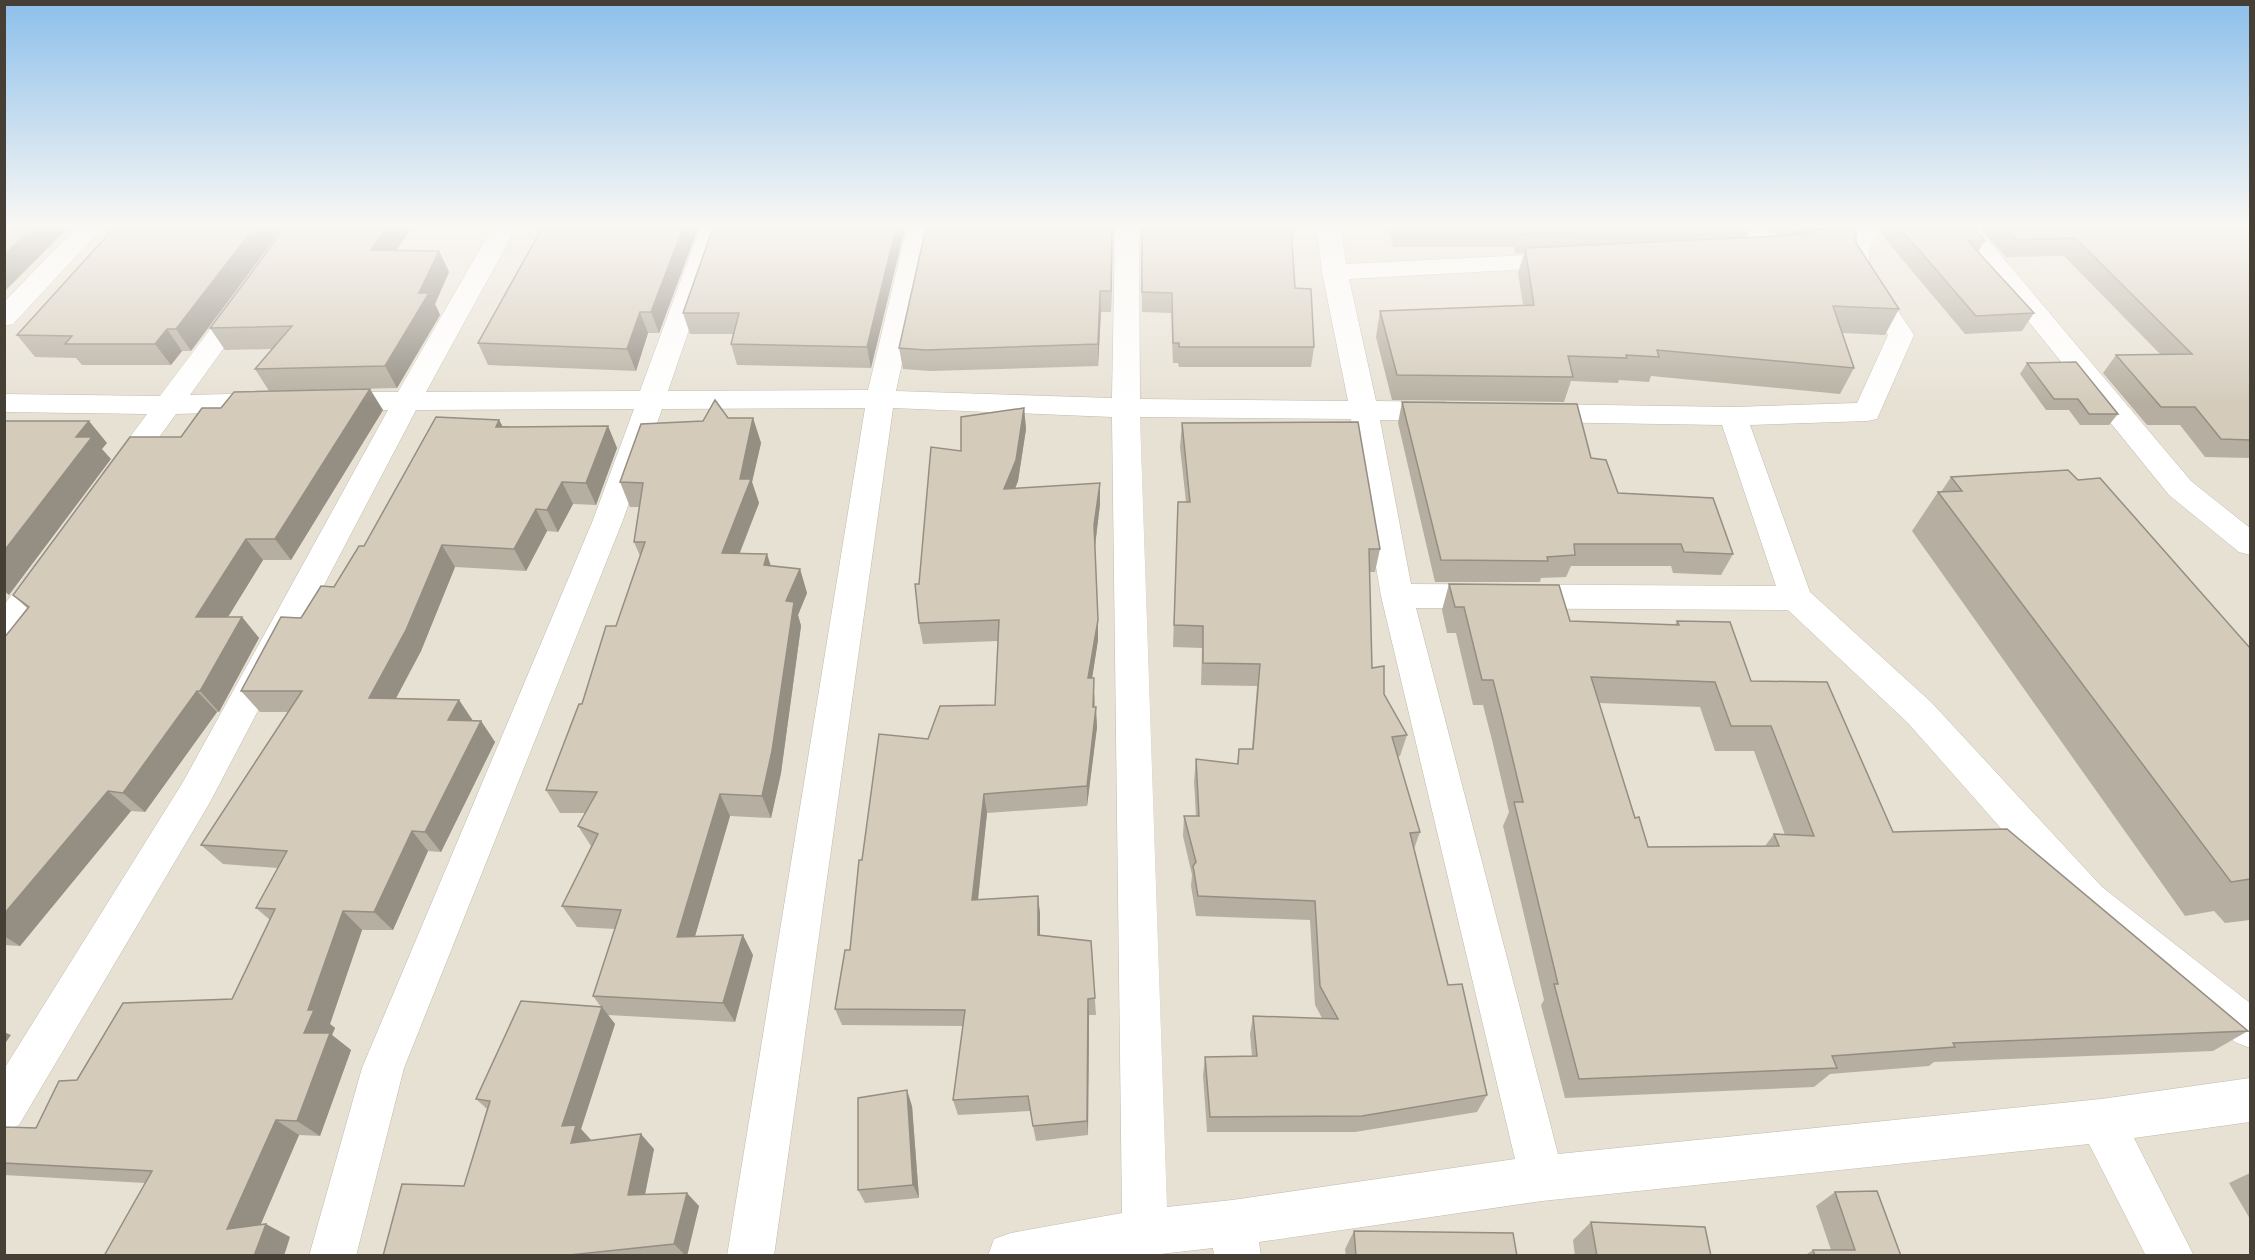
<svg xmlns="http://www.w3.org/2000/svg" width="2255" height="1260" font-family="Arial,sans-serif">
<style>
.residential{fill:#e7e1d4}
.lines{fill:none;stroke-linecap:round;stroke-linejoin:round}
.minor-casing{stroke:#c1baab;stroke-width:1}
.minor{fill:#fff;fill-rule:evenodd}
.wall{fill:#b6afa1;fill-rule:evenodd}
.shaded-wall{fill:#948e83}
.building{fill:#d4cbbb;stroke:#948e83;stroke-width:1.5;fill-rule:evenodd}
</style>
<rect width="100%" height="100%" fill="#f3efe6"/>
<!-- residential -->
<path class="residential" d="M5,228H2250V1255H5Z"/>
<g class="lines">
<defs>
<path id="minor" d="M76,228H102L13,324L4,326V302Z
M286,228H310L190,395L270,393L280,396L284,402L280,408L270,411L176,414L128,480L118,483L108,480L103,473L147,414L4,412V394L160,396Z
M492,228H516L426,392L640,391L700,228H724L668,391L868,390L907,228H931L896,391L1112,398L1115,228H1139L1140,399L1348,401L1322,272L1317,228H1341L1346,264L1565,253L1574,255L1577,260L1574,265L1565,267L1349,279L1376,401L1445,402L1455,405L1459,411L1455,417L1445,420H1380L1411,584L1776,586L1722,425L1536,422L1526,420L1522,413L1526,406L1536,404L1733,407L1857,403L1888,335L1845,267V250L1858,228H1882L1869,250V267L1914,335L1877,419L1867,421L1750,425L1810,592L1932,703L2102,887L2250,1003V1048L2235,1042L2074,911L1908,723L1788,610L1416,608L1558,1154L2101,1099L2250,1078V1122L2134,1138L2194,1256H2146L2089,1144L1542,1201L1259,1242L1261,1256H1214L1213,1248L1143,1256H988L994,1239L1011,1233L1122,1213L1112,417L893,408L774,1256H727L865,408L662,409L623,520L404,1068L356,1256H309L362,1068L593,520L634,409L416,410L209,804L19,1125L4,1132V1069L183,782L388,410H333L323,407L319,401L323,395L333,392H398ZM1140,417L1351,419L1381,596L1515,1159L1232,1200L1167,1207Z
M1732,228H1757L1791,243L1799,242L1808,244L1811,249L1808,254C1802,256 1794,259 1788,258C1772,258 1740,240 1732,228Z
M1953,228H1978L2191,481L2250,528V555L2239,552L2169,495Z
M49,556L60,560L65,568L16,639L4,642V605L38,560Z"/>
</defs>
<!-- minor casing -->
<use href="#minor" class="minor-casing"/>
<!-- minor -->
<use href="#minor" class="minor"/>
</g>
<!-- wall -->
<path class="wall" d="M114,228L191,351H182L171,365H82L76,358L35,357L17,335Z
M411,228L396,250L439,251L449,272L435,304L440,315L397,388L269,391L255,369L272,349L225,350L210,328Z
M698,228L659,333H648L636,371L488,365L478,343Z
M713,228H905L871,368L737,365L731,344L733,334H690L683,313Z
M1113,228L1111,312H1101L1098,366L930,371L903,369L899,348Z
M1141,228H1294L1293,235H1291L1295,288L1314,347L1311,367H1179L1178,363H1173L1171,313L1142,312Z
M1389,228H1751L1746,238L1780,236L1763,228H1856V243L1899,309L1885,335L1842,333L1854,368L1840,394L1651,376L1649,382L1619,380L1618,383L1571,381L1564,402L1392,400L1376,337L1380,311L1523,305L1518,273L1524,253L1515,254L1514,247H1393Z
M1883,228H1975L1985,241L1978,252L2034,313L2022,331L1965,334L1881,234Z
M1980,228H2250V458L2205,457L2180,425H2147L2103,373L2116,355L2160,354L2064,256L2006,257Z
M2027,363L2118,414L2109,425H2080L2069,410H2046L2020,374Z
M1402,402L1591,458L1618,493L1733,554L1721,575L1673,573L1671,566H1571L1566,577L1541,578L1540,582H1435L1398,423Z
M221,408L383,410L291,560H263L228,617H242L259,638L219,712H217L145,812L131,811L20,946L4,945V638L27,608L13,595L181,437Z
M1024,408L1026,429L1018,481L1015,489L1100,504L1095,546L1098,640L1092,678L1095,699V707L1097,727L1087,806L987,813L978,900L1038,896L1040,914V935L1091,941L1096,1015H1089L1088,1135L1036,1141L1030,1111L958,1115L953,1100L963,1026L842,1025L835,1009L850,950L862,860L928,739L995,705L998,641L923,644L919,623L961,451Z
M728,418H753L761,443L752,482L759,503L740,553L771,566L800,569L807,593L798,615L801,626L781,773L771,818L730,816L695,936L753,955L735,1022L608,1015L615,1024L581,1129L591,1140L654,1149L645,1195L699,1206L687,1256H383L464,1186L487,1109L476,1099L601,1007L593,996L615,929L577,927L562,906L591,846L578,826L585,813H560L546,790L582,704L616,626L640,556L634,542L639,507H630L620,482L703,421Z
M499,420L503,427L608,426L617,448L596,505L573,504L558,532L547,531L526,571L455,567L421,651L396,698L459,700L473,721H481L495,742L441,852L428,851L393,930H362L330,1024L335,1028L332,1035L351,1050L320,1136L299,1135L261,1224L290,1237L145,1183L4,1175V1127L36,1128L77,1080L232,999L270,920L256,908L278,868L223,864L201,845L288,712H260L241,691L301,618L334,587L364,546Z
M1182,423L1380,549L1375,572H1369L1372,668L1384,694L1407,735L1400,756L1397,757L1420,832L1414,849L1448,985L1487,1095L1477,1112L1355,1132H1207L1203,1075L1205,1057L1252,1056L1250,1034L1253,1016L1322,1018L1315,1005L1310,920L1196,916L1191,886L1192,875L1183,836L1184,816H1196L1194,781L1196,759L1237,764L1239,749H1252L1257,686L1201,685L1202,648L1173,647L1178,502H1186L1180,447Z
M1951,477L2250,648V920L2225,923L2214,911L2185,916L1912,531L1938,492H1941Z
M1449,584L1570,621L1675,625L1677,621L1751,681L1893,832L2248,1031L2213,1051L1934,1062L1929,1066L1830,1074L1814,1087L1565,1098L1541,1005L1544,1000L1503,826L1509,812L1492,740L1483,705H1473L1456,633H1447L1442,610ZM1599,703L1700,707L1715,751H1754L1785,835L1774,834L1765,846L1648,847L1635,818Z
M912,1106L919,1198L865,1203L858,1190Z
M2250,1173V1219L2229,1183Z
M1835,1192L1901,1256H1804L1813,1250H1831L1816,1206Z
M1591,1222L1711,1256H1575L1573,1240Z
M1354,1231L1517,1256H1346L1345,1249Z"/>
<!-- shaded-wall -->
<path class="shaded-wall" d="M32,228H68L4,292V255Z
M254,228H283L191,351L176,329Z
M386,228H411L382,272L371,250Z
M683,228H698L659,333L651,312Z
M896,228H905L871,368L867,347Z
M1113,228L1111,312V291Z
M1796,228H1837L1790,241Z
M439,251L449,272L435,304L440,315L397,388L385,366Z
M1100,291L1101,312L1098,366V344Z
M640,312L648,333L636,371L627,349Z
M167,329L182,351L171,365L155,344Z
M370,389L383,410L291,560L275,539Z
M1024,408L1026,429L1018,481L1006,511L1004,489Z
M753,418L761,443L752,482L759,503L730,577L722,553L740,479Z
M499,420L511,442L496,427Z
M89,421L107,443L102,449L111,459L9,595L4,591V551L76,437Z
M608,426L617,448L596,505L586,483Z
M562,482L573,504L558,532L547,510Z
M1100,483V504L1095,546L1094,525Z
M536,509L547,531L526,571L514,549Z
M246,539L263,560L215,638L196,617Z
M442,545L455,567L421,651L385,719L369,698Z
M767,554L775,578L764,565Z
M800,569L807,593L798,615L801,626L781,773L771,818L762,796L786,601Z
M242,617L259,638L219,712L200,691Z
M1098,620V640L1089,698L1088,678Z
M1094,678V723L1096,707L1097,727L1087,806V786L1093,707Z
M197,691L217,712L145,812L123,793Z
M459,700L473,721L448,720Z
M481,721L495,742L441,852L425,832Z
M108,791L131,811L20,946L4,936V914Z
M720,794L730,816L689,957L677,937Z
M984,794L987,813L976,918L972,900Z
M412,831L428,851L393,930L374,912Z
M1038,896L1040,914V952L1038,935Z
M343,911L362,930L330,1024L335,1028L332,1035L351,1050L320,1136L297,1121L304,1033L308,1010Z
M743,935L753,955L735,1022L723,1003Z
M1088,999L1089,1015L1088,1135L1087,1121Z
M602,1007L615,1024L581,1129L591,1140L586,1157L571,1143L562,1126Z
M4,1032L11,1035L4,1045Z
M907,1090L912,1106L919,1198L913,1185Z
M276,1120L299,1135L253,1242L227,1229Z
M641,1134L654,1149L642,1209L628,1195Z
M687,1193L699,1206L687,1256H686L674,1244Z
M266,1224L290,1237L284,1256H254Z"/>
<!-- building -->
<path class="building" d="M4,228H32L4,255Z
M114,228H254L176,329H167L155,344H65L72,336L17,335Z
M285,228H386L371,250L439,251L419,293H429L385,366L255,369L292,326L210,328Z
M542,228H683L651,312H640L627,349L478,343Z
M713,228H896L867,347L731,344L739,313H683Z
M926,228H1112L1111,291H1100L1098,344L926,350L899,348Z
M1142,228H1291L1295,288L1311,289L1314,347H1179V343H1173L1172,293L1142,292Z
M1520,228H1647L1521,234Z
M1831,228H1856V243L1899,309L1833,306L1854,368L1657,350L1659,357L1626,355L1627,358L1568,356L1573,377L1397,375L1380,311L1534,305L1525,248L1800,235Z
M1900,228H1975L1985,241H1968L2034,313L1976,316Z
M2006,228H2250V440L2221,439L2195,407H2161L2116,355L2192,354L2075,238L2017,240Z
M2076,362L2118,414H2089L2078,399H2054L2027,363Z
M370,389L275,539H246L196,617H242L200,691H197L123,793L108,791L4,914V638L29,607L13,595L130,437H181L202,408H221L234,392Z
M715,400L728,418H753L740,479H751L722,553L767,554L764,565L800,569L786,601L794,602L772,751L762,796L720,794L677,937L743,935L723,1003L593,996L621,910L562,906L598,834L578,826L597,792L546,790L579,704H582L606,626H616L645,542H634L643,483L620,482L641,424L703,421Z
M1402,402L1577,404L1591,458L1606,460L1618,493L1713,498L1733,554L1684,552L1681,544H1574L1575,555L1547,557L1548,561L1441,560Z
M1024,408L1016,460L1004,489L1100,483L1094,525L1098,620L1088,678H1094L1093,707H1096L1087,786L984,794L972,900L1038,896V935L1091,941L1095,998L1088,999L1087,1121L1033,1126L1028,1096L953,1100L965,1010L835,1009L845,950H850L859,860H862L879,734L928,739L940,706L995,705L999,620L919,623L915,584H919L931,447L961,451V417Z
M436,417L499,420L496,427L608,426L586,483L562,482L547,510L536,509L514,549L442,545L406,630L369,698L459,700L448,720L481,721L425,832L412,831L374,912L343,911L308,1010H314L304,1033H330L297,1121L276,1120L227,1229L266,1224L254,1256H104L152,1171L4,1163V1127L36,1128L59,1081L77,1080L123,1003L232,999L275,909L256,908L287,851L201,845L302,691H241L281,617L301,618L321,586L334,587L359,546H364Z
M4,421H89L76,437H92L4,551Z
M1358,422L1380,549H1369L1372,668L1384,666V694L1407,735L1392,737L1420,832L1410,833L1448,985L1462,984L1487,1095L1362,1116L1210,1117L1205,1057L1257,1056L1253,1016L1338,1019L1320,986L1315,901L1198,896L1193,866L1196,862L1184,816H1199L1196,759L1238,764L1239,749H1253L1260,664L1203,663V626L1174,625L1178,502H1190L1182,423Z
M2068,470L2078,480L2100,478L2250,648V879L2231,882L1938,492L1962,491L1951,477Z
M1449,584L1559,585L1570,621L1679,625L1677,621L1730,622L1751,681L1827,682L1893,832L2007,829L2248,1031L1953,1043L1955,1047L1832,1056L1837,1068L1579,1079L1554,984H1558L1514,802H1523L1502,715L1493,680H1482L1464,607H1455ZM1591,677L1715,682L1731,726H1771L1814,836L1774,834L1779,846L1648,847L1639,817L1635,818Z
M521,1001L602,1007L562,1126L576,1125L571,1143L641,1134L628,1195L687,1193L674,1244L560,1256H383L402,1184L464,1186L490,1101L476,1099Z
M907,1090L913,1185L858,1190V1098Z
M1877,1191L1901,1256H1815L1813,1250H1855L1835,1192Z
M1591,1222L1705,1227L1711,1256H1597Z
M1354,1231L1513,1233L1517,1256H1356Z"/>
<!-- sky -->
<linearGradient id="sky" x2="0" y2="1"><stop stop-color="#8cbfeb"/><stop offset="0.56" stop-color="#faf8f4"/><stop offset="1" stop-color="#faf8f4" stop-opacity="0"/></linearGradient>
<rect width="2255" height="404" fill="url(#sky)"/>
<!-- border -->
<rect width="2255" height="1260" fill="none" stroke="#453f35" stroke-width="12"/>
</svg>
